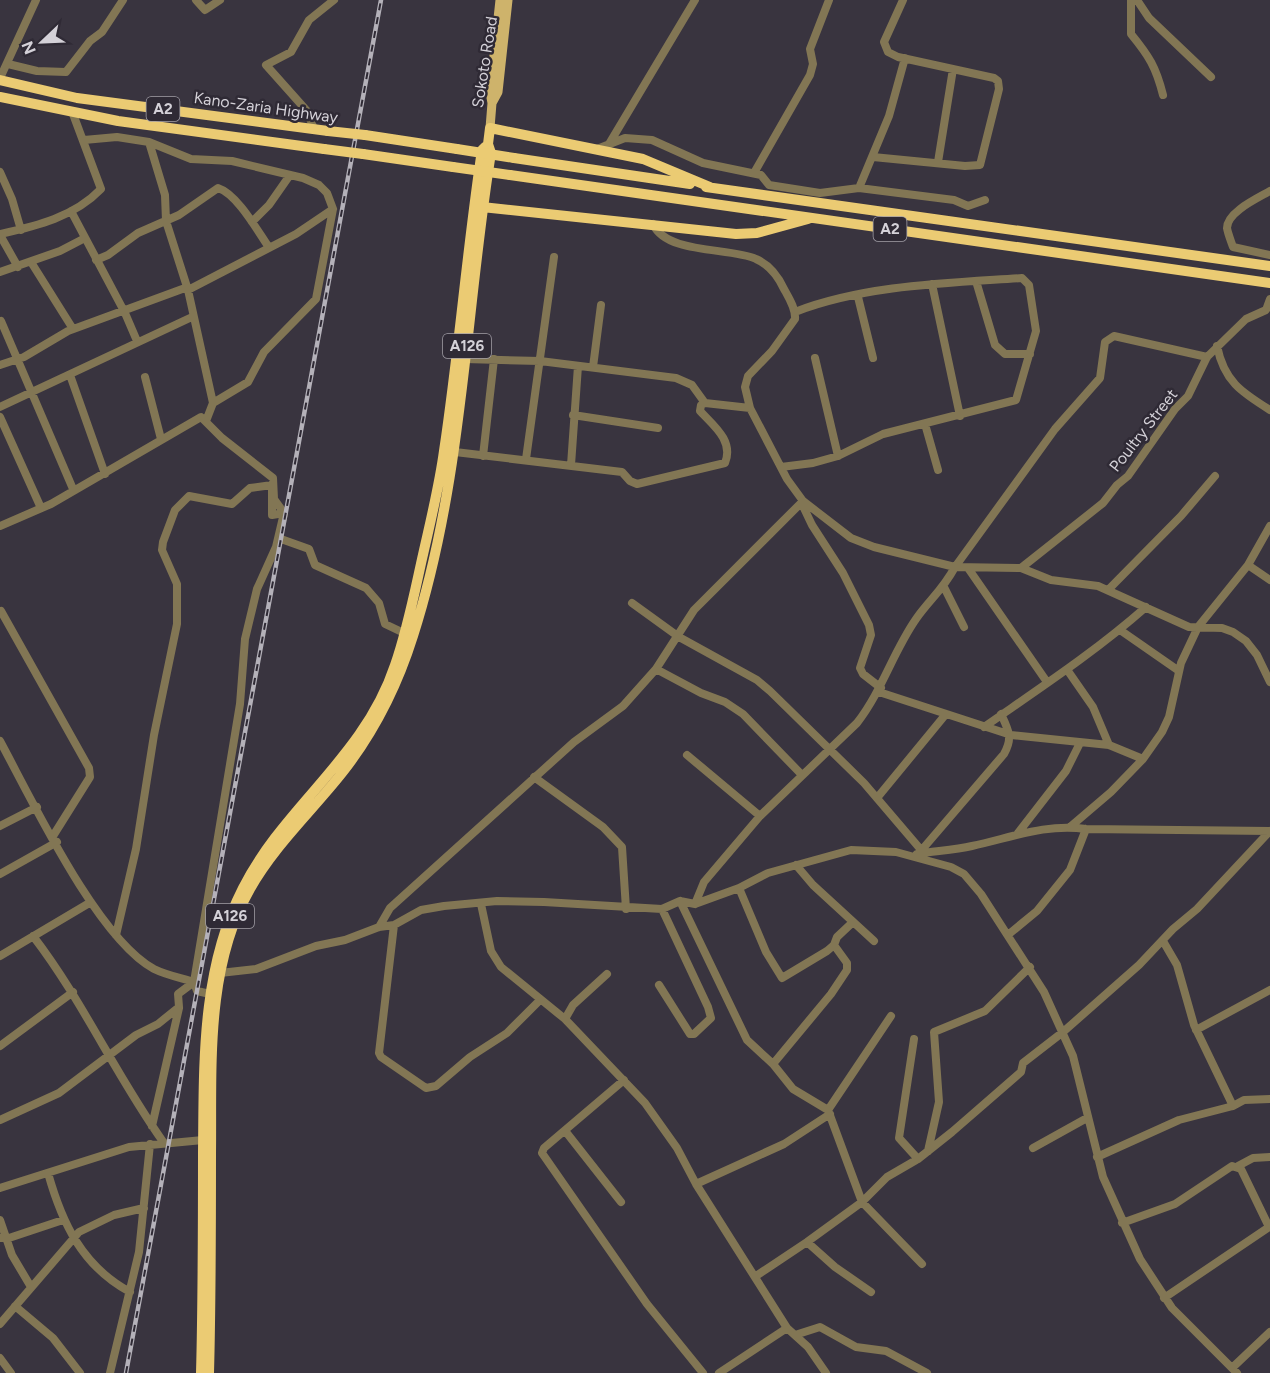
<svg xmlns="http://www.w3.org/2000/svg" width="1270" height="1373" font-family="Figtree,sans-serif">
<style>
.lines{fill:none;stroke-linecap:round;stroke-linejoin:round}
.minor{stroke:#827654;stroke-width:8}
.major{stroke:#ceb36b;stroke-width:9}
.highway{stroke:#ebcb73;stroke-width:10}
.rail-casing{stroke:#b4b1b9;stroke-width:4.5}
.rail{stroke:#2f2a35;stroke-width:2;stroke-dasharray:7;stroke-linecap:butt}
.highway-bridge{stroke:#ebcb73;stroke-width:10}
.labels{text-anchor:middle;stroke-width:5;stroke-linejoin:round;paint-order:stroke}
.shield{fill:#2f2a35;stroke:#a29fa7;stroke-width:1.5}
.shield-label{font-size:15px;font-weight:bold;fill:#d4d1d8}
.street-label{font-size:16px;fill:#d4d1d8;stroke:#2f2a35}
</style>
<rect width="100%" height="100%" fill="#39343f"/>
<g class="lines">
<!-- minor -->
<path class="minor" d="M196,0L205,10L220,0
M1131,0V34C1149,56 1156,67 1163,95
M1137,0L1149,18L1211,77
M8,64L37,71L66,72L90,41L102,32L123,0
M0,78L36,0
M314,129L307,111L266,65L291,52L309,20L334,0
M84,140L117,137L149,142L191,159L232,161L303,178L319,185L327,193L333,209L316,299L264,352L248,382L213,403
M149,142L165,195L166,221L188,290L213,403L206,421
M609,144L695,0
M597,149L625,138L652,140L703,163L761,175L769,185L820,193L859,188L954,200L968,206L985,200
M873,157L965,166L980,165L999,89L998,81L994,78L898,57L888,52L884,42L903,0
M938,162L953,69
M0,172L12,199L21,230
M754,173L810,75L813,64L810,49L829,0
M859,188L889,116L905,58
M1270,191C1258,198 1227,212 1227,228C1228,234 1231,241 1233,247L1270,255
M71,211L125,313L137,341
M252,222L269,205L290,175
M653,224C667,255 731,247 756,259C770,265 778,276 784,289C789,298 796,309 795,319L772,351L748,376L745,387L750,408L787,479L803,501L851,538L874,547L955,567L1021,568L1051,580L1098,586L1189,627L1222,628L1233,632L1246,641L1257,655L1270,682
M0,234C37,226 74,217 101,189L73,114
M0,235L18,267
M96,260L108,255L138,233L179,215L218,188C237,194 257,230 268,246
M31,262L73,329
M0,272L60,251L85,238
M976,281L995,345L1005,354H1030
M932,284L960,416
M188,290L296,234L333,209
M858,297L873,358
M1,321L73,489
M1217,346C1224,381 1241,392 1270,410
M815,358L838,456
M465,359L540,361L676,378L692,385L705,403L750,408
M0,365L24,357L68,331L185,288
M593,367L601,305
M70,375L105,474
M145,377L161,439
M0,407L192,317
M573,415L658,428
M0,417L41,508
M925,424L938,470
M455,452L622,472L630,481L637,484L725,463C734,441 714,426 700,411L701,405L705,403
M483,456L494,359
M526,459L554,257
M571,465L578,366
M781,467L813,463L838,456L883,434L1016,400L1036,331L1029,285L1022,278C949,283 864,285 795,312
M802,504L812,525L843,573L869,625L871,635L860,668L863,674L881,688
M0,526L51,504L201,417L222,438L273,478L274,499L284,513L276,547L257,589L245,639L240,704L194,982L178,994L179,1007L158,1024L136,1035L59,1093L0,1120
M279,535L281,539L309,549L315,565L366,588L379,603L385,624L406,634
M1248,565L1270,580
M968,568L1047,682
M1021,568L1103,503L1117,485L1128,476L1175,409L1188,396L1207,357L1246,319L1266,310L1270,299
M944,587L964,627
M1108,590L1181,516L1215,476
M632,603L679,637L757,680L770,691L864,783L922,851
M1,611L89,768L90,777L53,836
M1120,630L1179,671
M656,669L701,693L725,702L743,714L801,774
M1068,671L1093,707L1109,745
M879,692L1011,735L1109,745L1143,759
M984,727C1040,688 1095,652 1146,607
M0,741C32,800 97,938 154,969C166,975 181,978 194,982L197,991L210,994
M687,755L760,816
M534,777L603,827L622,847L626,909
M877,798L946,714
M0,826L37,807
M1070,827L1111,792L1143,759L1162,732L1169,717L1181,663L1198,627L1248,565L1270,526
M1018,833L1066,771L1080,743
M920,852L1004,754C1013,738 1009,731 1001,714
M917,854C935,851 954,850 972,846C1010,838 1046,823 1086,829L1270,831
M796,865L813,885L874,941
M0,874L57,842
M739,888L766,952L782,978L827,951L834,945L837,937L853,922
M680,901L747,1040L773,1064L793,1089L828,1110L862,1202L922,1264
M481,904L491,951L501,967L565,1019L645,1103L677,1148L696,1184L787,1328L808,1347L826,1373
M695,904L704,882L760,816L857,723C882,691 893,652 916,619C930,599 942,591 955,567L1055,429L1100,378L1105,342L1114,336L1207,357
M394,925L379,1053L381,1057L426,1088L436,1086L470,1057L507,1033L540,1000
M379,927L390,908L574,742L623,706L656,669L694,610L803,501
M1009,934L1037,911L1070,870L1086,829
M116,935L136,849L154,735L177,624V584L162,550L163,542L175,510L189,496L232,504L250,488L272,485V515L284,513
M33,936C83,1001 116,1076 164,1143
M1163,941L1177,965L1194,1025L1233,1106
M0,956L91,902
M220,973L256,969L316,946L345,940L379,927L394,925L421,910L444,906L497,901L544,902L662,909L680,901L695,904L739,888L768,873L851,850L896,852L951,867L964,874L981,894L1044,992L1073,1056L1103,1177L1140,1259L1172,1308L1237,1373
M659,985L690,1034H694L711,1018L708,1007L662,909
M565,1019L573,1005L607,974
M1196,1030L1270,990
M914,1039L899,1138L918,1159
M0,1046L73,992
M773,1064L831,994L847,970V963L834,945
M624,1080L544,1148L542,1153L647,1304L703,1373
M828,1110L891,1016
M152,1126L179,1008
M566,1132L621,1202
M1033,1148L1087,1118
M928,1151L939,1102L934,1032L985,1011L1030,967
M1097,1157L1179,1120L1233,1106L1244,1100L1270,1099
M1238,1166L1253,1158L1270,1157
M48,1173C62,1223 82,1266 130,1292
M696,1184L784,1144L830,1114
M0,1188L129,1147L203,1140
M0,1220L12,1255L31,1287
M1122,1223L1175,1204L1232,1166L1241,1169L1269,1227L1164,1298
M1,1238H9L63,1220
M807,1242L835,1267L871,1292
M756,1276L807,1242L862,1202L887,1177L918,1159L952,1132L1021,1072L1023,1063L1063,1032L1139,965L1173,929L1197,909L1270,831
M15,1306L53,1338L80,1373
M0,1324L79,1232L114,1215L144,1208
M795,1335L820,1327L856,1347L886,1351L927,1373
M0,1358L11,1373
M1232,1368L1270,1332
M110,1373L139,1252L150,1144
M719,1373L787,1328"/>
<!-- major -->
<path class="major" d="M492,103L490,92L500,0
M490,128L492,103L498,92L508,0"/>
<!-- highway -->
<path class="highway" d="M0,80L77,98L328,131
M0,97L118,121L324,149
M365,135L457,149
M363,154L453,167
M514,158L690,184
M510,175L1270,283
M706,187L1270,266
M482,207L736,234L757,233L808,219
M201,1373C203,1300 203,1227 203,1153C204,1063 201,970 243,888C285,805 364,758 395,665C407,631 414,595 422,559C430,523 439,488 444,451C459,351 467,250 482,150L485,147
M209,1373C211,1300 211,1227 211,1154C212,1066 205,968 250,889C275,845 312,811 342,773C375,731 397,687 413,636C463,480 465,314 491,153L488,144L490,128L643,159L710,187"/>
<defs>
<path id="rail" d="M126,1373L381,0"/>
</defs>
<!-- rail casing -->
<use href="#rail" class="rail-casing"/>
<!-- rail -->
<use href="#rail" class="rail"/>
<!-- highway-bridge -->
<path class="highway-bridge" d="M328,131L365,135
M324,149L363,154
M457,149L514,158
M453,167L510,175"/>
</g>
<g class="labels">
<!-- shield labels -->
<g class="shield">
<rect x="146.5" y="97" width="33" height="24" rx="4.5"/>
<rect x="873.5" y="217" width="33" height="24" rx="4.5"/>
<rect x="443" y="334" width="48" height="24" rx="4.5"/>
<rect x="206" y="904" width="48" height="24" rx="4.5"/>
</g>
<g class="shield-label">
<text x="163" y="114">A2</text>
<text x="890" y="234">A2</text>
<text x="467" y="351">A126</text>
<text x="230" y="921">A126</text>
</g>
<!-- street labels -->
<g class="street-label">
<text transform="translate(484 62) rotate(-81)" y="6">Sokoto Road</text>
<text transform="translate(266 107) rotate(8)" y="6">Kano-Zaria Highway</text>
<text transform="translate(1143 430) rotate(-52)" y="6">Poultry Street</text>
</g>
</g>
<!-- north arrow -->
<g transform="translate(42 42) rotate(247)" stroke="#2f2a35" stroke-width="4.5" paint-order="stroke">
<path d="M0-4.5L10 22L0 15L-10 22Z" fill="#d4d1d8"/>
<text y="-9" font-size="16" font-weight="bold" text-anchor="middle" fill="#d4d1d8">N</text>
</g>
</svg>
